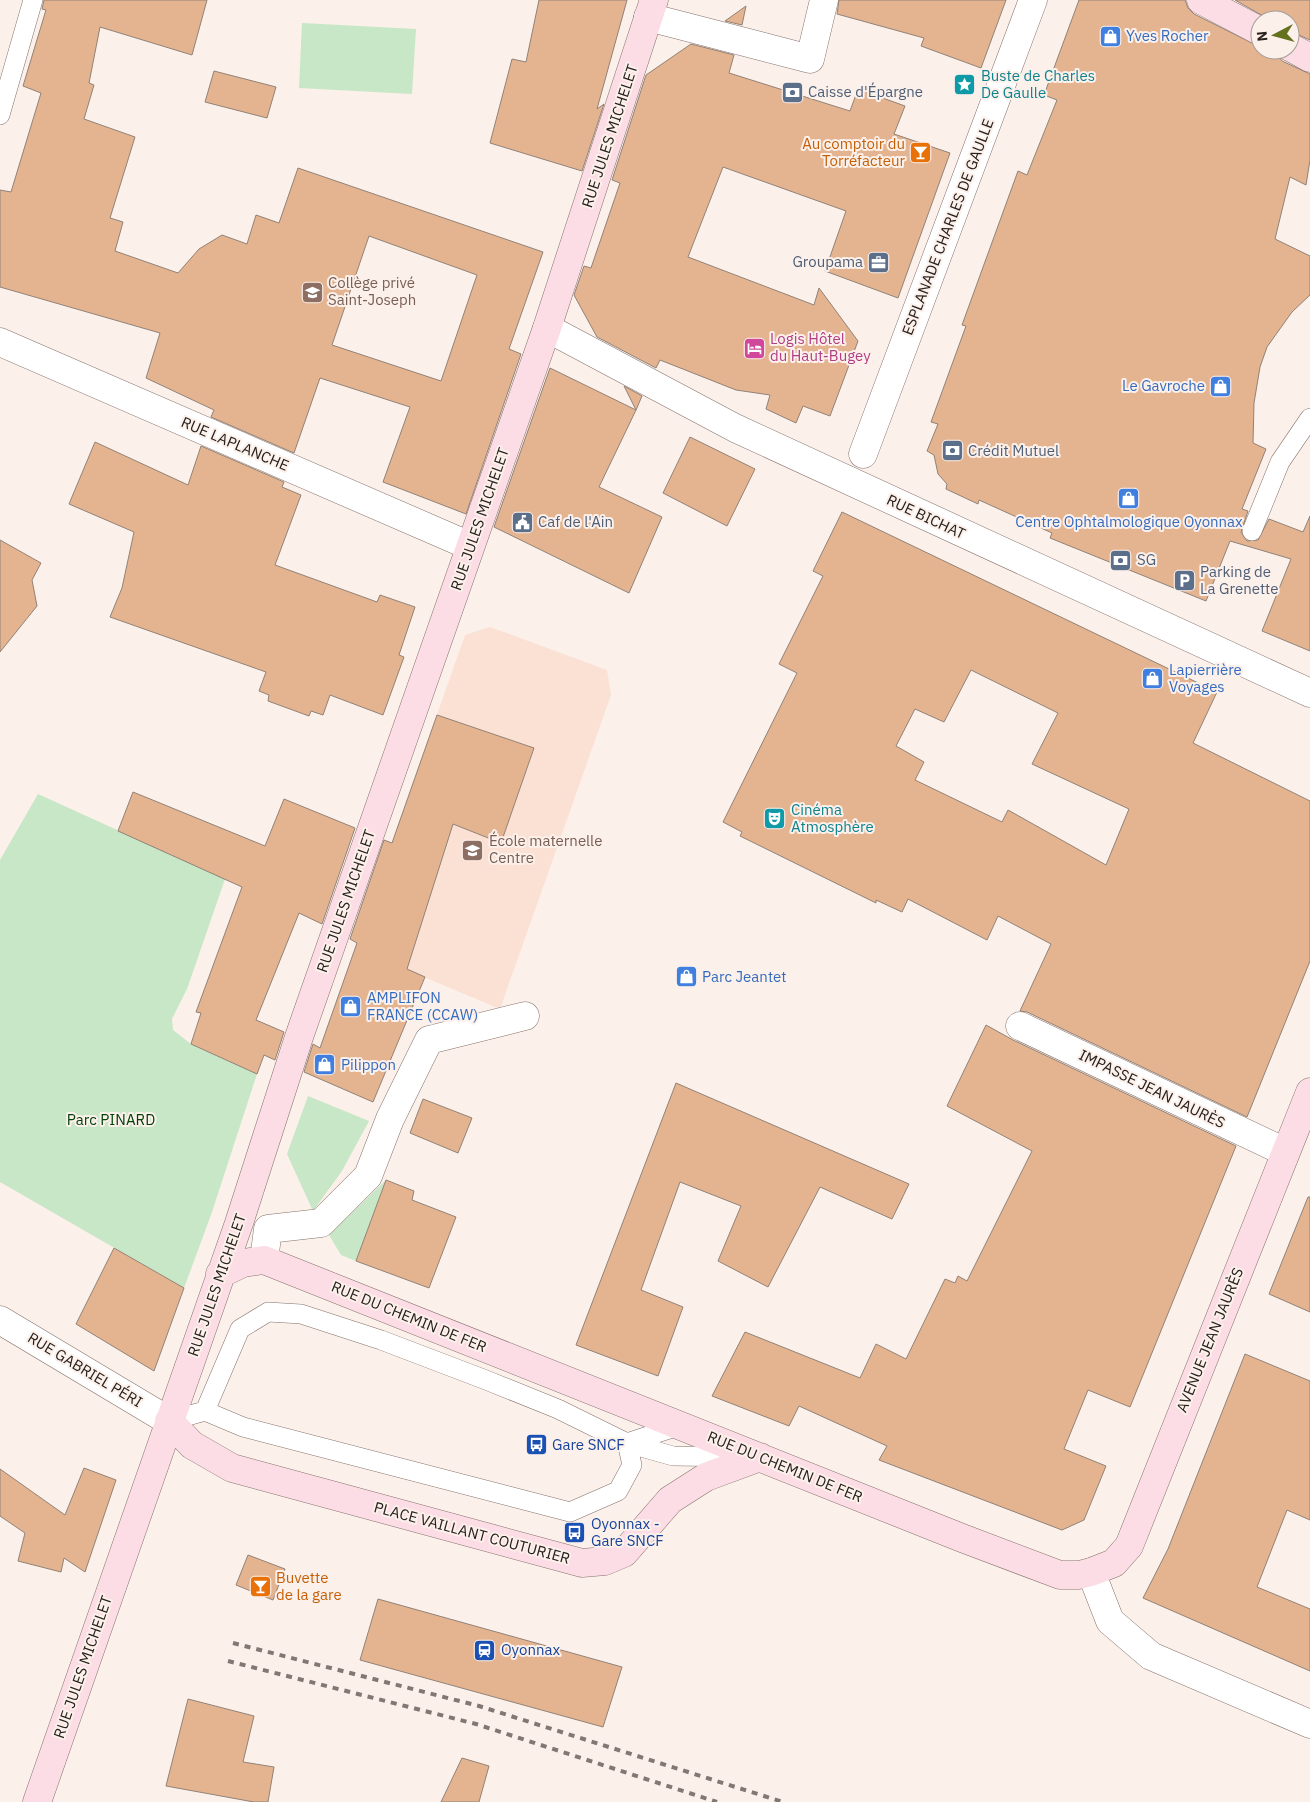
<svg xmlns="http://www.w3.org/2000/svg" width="1310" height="1802" font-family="'IBM Plex Sans',sans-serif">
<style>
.built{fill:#fbe0d4}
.green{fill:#c7e7c6}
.building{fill:#e4b490;stroke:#918277;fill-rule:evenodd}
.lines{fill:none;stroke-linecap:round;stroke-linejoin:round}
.lane-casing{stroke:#85736c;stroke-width:20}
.street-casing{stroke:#85736c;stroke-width:29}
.secondary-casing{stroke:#85736c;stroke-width:29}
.lane{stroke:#fff;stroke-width:19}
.street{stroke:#fff;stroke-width:28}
.secondary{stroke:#fcdce5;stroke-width:28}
.rail{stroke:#817773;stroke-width:4;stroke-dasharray:6 6;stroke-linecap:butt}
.labels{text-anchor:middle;stroke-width:4;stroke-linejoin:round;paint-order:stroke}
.shop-label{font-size:15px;fill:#366cbe;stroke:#fcf0eb;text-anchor:start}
.culture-label{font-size:15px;fill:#0d838f;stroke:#fcf0eb;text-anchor:start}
.service-label{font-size:15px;fill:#4e5e75;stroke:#fcf0eb;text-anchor:start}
.street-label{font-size:15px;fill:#27201c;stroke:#fcf0eb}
.food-label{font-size:15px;fill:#c56008;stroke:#fcf0eb;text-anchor:end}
.education-label{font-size:15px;fill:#785e54;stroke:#fcf0eb;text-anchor:start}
.hotel-label{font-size:15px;fill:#b23c85;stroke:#fcf0eb;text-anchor:start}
.park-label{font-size:15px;fill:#024209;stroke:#fcf0eb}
.transit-label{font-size:15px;fill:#164399;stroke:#fcf0eb;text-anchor:start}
</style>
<rect width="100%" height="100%" fill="#fcf0eb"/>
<!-- built -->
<path class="built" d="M490,627L607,670L611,695L500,1009L355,948L465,635Z"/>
<!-- green -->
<path class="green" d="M302,23L416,29L412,94L299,88Z
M38,794L225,879L187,989L172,1019L173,1030L191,1044L257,1074L211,1215L184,1288L0,1182V860Z
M308,1096L369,1121L342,1171L313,1211L287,1154Z
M386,1180L356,1261L341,1255L329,1235Z"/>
<!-- building -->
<path class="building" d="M44,0H207L192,55L100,27L89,83L94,85L84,119L135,137L110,218L123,222L115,251L178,273L199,249L222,235L247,244L256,215L279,223L298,168L543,252L509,349L521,354L466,514L383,482L410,407L320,378L294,453L211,417L214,410L146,378L160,333L0,287V190L11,192L41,93L23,86L46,10L42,9ZM369,236L477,275L441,381L332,345Z
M539,0H627L597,109L604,104L582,171L490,143L512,59L526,62Z
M839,0H1006L981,68L921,46L924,38L837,14Z
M1079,0H1185L1188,8L1194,14L1260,47V50H1275L1282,61L1310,74V160L1306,185L1290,177L1275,239L1310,256V295L1292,312L1267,347L1260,367L1254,403L1253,443L1266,449L1242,509L1248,511L1241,532L1247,541L1258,540L1269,519L1303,532L1310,516V651L1262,631L1291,559L1230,541L1206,601L1050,538L1052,533L979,500L978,504L946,489L947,484L938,474L934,455L927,451L938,424L931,422L966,326L962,325L1018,171L1027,175L1057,100L1044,95Z
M1235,0H1310V40L1290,31V20H1270Z
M746,6L742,25L725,21Z
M691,44L734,55L729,73L850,111L858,89L905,106L894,134L950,153L898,298L825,271L846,211L723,167L688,257L814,305L819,288L858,341L830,416L803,406L796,423L766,409L770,395L736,390L660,360L656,368L597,337L574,295L584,266L591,268L620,183L612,180L646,75Z
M214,71L276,87L267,118L205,102Z
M550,368L636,410L599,487L662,517L629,593L494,527Z
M624,386L642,396L636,410Z
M690,437L755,469L727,526L663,493Z
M95,442L188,485L201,446L284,482L282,487L301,495L275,565L377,602L380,595L415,607L399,655L404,657L383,715L330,695L323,715L311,711L309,716L268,701L269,695L259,691L266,672L110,617L122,588L134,532L69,504Z
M842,512L1217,692L1193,743L1310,801V961L1247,1117L1027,1012L1020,1011L1051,944L998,916L987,940L908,899L902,912L876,900V903L740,836L742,832L723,822L797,673L779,664L823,576L813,571ZM971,670L1058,713L1032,764L1129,809L1106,865L1008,810L1002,822L915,780L924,762L896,746L915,709L944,722Z
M0,540L41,563L32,580L37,606L0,652Z
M437,715L534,748L501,843L453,824L407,969L425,977L373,1102L304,1072L313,1044L320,1048L357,943L350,939L384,840L392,843Z
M133,792L265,846L284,799L355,828L322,924L299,913L256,1020L284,1032L275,1060L264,1055L257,1074L191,1044L201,1013L196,1012L242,887L118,831Z
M986,1025L1013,1040L1236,1146L1130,1407L1088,1390L1064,1449L1106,1466L1084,1520L1062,1530L879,1460L887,1446L799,1406L789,1426L712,1396L745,1332L860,1378L876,1344L906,1359L945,1279L955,1283L958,1276L967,1281L1032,1151L947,1106Z
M676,1083L909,1184L892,1219L820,1187L768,1287L718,1261L741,1206L680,1182L641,1290L683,1307L658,1376L576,1345Z
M423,1099L472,1118L458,1153L410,1133Z
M386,1180L414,1191L412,1200L456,1217L429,1288L356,1261Z
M1308,1197H1310V1312L1269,1294Z
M114,1248L184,1288L154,1371L76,1324Z
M1245,1354L1310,1381V1520L1287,1510L1257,1587L1310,1609V1671L1143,1598L1168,1549Z
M84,1468L116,1480L85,1572L64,1558L61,1572L18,1561L25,1533L0,1516V1469L65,1515Z
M248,1555L285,1569L273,1600L236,1585Z
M378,1599L622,1667L603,1727L360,1660Z
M188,1699L254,1716L243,1762L274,1767L268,1802H254L166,1786Z
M462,1758L489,1766L479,1802H441Z"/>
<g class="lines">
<defs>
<path id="lane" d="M0,115L33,0
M1252,531L1280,462L1310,418
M205,1411L240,1329L268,1312L301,1314L381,1340L486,1380L558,1409L627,1443L673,1456L745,1457
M169,1421L205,1411L243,1427L570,1512L618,1491L632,1465L627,1443
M627,1443L681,1425"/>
<path id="street" d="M648,17L810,59L824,0
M547,328L735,428L1310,693
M0,342L470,546
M863,454L1033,0
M1020,1026L1285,1152
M264,1260L268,1229L321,1223L368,1176L390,1119L429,1040L525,1016
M0,1320L169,1421
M1091,1572L1110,1621L1151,1656L1310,1724"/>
<path id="secondary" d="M1201,0L1260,31
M1290,47L1310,58
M220,1274L243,1263L264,1260L962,1538L1060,1575H1079L1091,1572L1114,1563L1129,1546L1310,1092
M169,1421L192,1445L232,1468L582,1563L605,1561L624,1553L670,1500L706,1477L760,1457
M37,1802L239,1223L299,1037L547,328L654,0"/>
</defs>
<!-- lane casing -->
<use href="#lane" class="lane-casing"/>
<!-- street casing -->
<use href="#street" class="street-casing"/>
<!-- secondary casing -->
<use href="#secondary" class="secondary-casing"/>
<!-- lane -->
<use href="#lane" class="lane"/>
<!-- street -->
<use href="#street" class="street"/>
<!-- secondary -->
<use href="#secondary" class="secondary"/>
<!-- rail -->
<path class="rail" d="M233,1643L479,1706L783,1802
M228,1661L476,1724L717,1802"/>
</g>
<!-- icons -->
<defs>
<symbol id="shop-square" viewBox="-11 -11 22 22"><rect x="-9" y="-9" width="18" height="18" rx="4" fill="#3f7fe0" stroke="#fcf0eb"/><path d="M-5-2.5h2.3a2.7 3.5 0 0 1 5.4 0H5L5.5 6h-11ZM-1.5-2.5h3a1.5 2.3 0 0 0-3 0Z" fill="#fff"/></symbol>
<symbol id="sight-square" viewBox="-11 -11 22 22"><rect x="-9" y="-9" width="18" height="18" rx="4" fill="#0f9aa8" stroke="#fcf0eb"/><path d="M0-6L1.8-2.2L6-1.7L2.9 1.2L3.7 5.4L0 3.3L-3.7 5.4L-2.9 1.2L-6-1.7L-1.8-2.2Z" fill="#fff"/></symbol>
<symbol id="bank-square" viewBox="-11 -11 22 22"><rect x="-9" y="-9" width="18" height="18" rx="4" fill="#5c6f8a" stroke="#fcf0eb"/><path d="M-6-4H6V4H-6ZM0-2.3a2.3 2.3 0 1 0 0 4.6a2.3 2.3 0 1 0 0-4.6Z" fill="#fff"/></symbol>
<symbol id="bar-square" viewBox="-11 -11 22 22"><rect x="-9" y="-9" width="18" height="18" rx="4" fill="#e8710a" stroke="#fcf0eb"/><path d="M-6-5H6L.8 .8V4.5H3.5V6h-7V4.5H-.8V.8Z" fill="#fff"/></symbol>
<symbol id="office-square" viewBox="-11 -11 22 22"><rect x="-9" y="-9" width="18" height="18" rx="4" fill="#5c6f8a" stroke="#fcf0eb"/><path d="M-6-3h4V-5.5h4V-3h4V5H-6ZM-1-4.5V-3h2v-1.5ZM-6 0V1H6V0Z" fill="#fff"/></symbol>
<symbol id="school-square" viewBox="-11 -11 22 22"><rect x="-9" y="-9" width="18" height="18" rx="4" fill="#8d6e63" stroke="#fcf0eb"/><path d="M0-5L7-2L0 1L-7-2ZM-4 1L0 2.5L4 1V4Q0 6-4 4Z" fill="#fff"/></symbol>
<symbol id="hotel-square" viewBox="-11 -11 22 22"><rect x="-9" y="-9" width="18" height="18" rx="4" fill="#d1479c" stroke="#fcf0eb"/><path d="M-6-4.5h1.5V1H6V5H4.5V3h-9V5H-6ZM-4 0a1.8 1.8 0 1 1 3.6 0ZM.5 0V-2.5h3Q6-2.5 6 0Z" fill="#fff"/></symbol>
<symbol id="civic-square" viewBox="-11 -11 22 22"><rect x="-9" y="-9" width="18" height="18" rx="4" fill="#5c6f8a" stroke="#fcf0eb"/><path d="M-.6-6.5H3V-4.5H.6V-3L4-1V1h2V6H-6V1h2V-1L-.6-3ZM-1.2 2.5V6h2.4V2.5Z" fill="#fff"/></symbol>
<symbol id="parking-square" viewBox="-11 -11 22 22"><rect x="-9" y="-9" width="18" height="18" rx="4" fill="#5c6f8a" stroke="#fcf0eb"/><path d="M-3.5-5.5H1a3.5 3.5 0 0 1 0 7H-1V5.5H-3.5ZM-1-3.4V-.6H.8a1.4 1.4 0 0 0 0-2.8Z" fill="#fff"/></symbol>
<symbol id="theatre-square" viewBox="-11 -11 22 22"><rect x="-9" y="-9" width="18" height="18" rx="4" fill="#0f9aa8" stroke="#fcf0eb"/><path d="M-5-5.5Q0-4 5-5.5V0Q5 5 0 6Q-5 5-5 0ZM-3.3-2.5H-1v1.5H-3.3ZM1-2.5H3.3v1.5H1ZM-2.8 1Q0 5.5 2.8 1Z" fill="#fff"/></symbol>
<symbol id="bus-square" viewBox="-11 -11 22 22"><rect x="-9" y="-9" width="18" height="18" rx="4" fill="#1a4fb4" stroke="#fcf0eb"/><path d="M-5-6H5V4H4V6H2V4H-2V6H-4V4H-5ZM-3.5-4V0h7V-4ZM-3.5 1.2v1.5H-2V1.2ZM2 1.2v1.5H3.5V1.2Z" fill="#fff"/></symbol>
<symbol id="station-square" viewBox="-11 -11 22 22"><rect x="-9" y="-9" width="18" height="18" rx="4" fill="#1a4fb4" stroke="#fcf0eb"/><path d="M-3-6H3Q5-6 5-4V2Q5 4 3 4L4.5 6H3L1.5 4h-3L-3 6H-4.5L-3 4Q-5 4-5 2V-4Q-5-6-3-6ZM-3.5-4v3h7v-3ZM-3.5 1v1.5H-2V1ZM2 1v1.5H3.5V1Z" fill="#fff"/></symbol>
</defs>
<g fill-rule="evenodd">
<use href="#shop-square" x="1098" y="24" width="25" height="25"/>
<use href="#sight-square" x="952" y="72" width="25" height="25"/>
<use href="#bank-square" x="780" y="80" width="25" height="25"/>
<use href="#bar-square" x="908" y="140" width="25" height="25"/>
<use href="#office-square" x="866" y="250" width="25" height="25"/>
<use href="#school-square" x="300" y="280" width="25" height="25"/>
<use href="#hotel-square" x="742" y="336" width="25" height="25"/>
<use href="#shop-square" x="1208" y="374" width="25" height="25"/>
<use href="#bank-square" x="940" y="438" width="25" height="25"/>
<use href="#shop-square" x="1116" y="486" width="25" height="25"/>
<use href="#civic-square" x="510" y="510" width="25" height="25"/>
<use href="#bank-square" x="1108" y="548" width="25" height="25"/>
<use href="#parking-square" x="1172" y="568" width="25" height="25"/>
<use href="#shop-square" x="1140" y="666" width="25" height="25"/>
<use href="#theatre-square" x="762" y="806" width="25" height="25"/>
<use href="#school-square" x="460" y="838" width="25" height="25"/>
<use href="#shop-square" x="674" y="964" width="25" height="25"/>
<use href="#shop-square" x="338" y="994" width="25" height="25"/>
<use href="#shop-square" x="312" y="1052" width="25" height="25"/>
<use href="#bus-square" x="524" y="1432" width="25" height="25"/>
<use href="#bus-square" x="562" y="1520" width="25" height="25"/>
<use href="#bar-square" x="248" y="1574" width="25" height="25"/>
<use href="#station-square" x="472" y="1638" width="25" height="25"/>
</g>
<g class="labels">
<!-- shop labels -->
<g class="shop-label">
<text x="1126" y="41">Yves Rocher</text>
<text x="1205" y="391" text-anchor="end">Le Gavroche</text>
<text x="1129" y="527" text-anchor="middle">Centre Ophtalmologique Oyonnax</text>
<text x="1169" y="675">Lapierrière<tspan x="1169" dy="17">Voyages</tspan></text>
<text x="702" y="982">Parc Jeantet</text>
<text x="367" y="1003">AMPLIFON<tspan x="367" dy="17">FRANCE (CCAW)</tspan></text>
<text x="341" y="1070">Pilippon</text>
</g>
<!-- culture labels -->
<g class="culture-label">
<text x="981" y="81">Buste de Charles<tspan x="981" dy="17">De Gaulle</tspan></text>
<text x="791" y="815">Cinéma<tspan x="791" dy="17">Atmosphère</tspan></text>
</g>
<!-- service labels -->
<g class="service-label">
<text x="808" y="97">Caisse d'Épargne</text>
<text x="863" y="267" text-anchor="end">Groupama</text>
<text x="968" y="456">Crédit Mutuel</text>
<text x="538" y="527">Caf de l'Ain</text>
<text x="1137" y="565">SG</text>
<text x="1200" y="577">Parking de<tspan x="1200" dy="17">La Grenette</tspan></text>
</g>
<!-- street labels -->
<g class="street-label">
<text transform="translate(610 136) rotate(-72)" y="5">RUE JULES MICHELET</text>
<text transform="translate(948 227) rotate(-69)" y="5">ESPLANADE CHARLES DE GAULLE</text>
<text transform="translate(235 444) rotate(23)" y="5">RUE LAPLANCHE</text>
<text transform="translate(926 517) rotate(25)" y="5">RUE BICHAT</text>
<text transform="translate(480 519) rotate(-71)" y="5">RUE JULES MICHELET</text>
<text transform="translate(346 901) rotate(-71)" y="5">RUE JULES MICHELET</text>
<text transform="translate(1152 1089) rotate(26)" y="5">IMPASSE JEAN JAURÈS</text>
<text transform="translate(217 1285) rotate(-71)" y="5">RUE JULES MICHELET</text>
<text transform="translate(409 1317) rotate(22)" y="5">RUE DU CHEMIN DE FER</text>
<text transform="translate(1210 1340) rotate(-68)" y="5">AVENUE JEAN JAURÈS</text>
<text transform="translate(85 1370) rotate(31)" y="5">RUE GABRIEL PÉRI</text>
<text transform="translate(785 1467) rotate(22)" y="5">RUE DU CHEMIN DE FER</text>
<text transform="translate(472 1533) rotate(15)" y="5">PLACE VAILLANT COUTURIER</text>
<text transform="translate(83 1667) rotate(-71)" y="5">RUE JULES MICHELET</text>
</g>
<!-- food labels -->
<g class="food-label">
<text x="905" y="149">Au comptoir du<tspan x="905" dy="17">Torréfacteur</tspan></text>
<text x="276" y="1583" text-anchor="start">Buvette<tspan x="276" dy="17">de la gare</tspan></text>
</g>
<!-- education labels -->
<g class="education-label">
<text x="328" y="288">Collège privé<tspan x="328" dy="17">Saint-Joseph</tspan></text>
<text x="489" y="846">École maternelle<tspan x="489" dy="17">Centre</tspan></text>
</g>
<!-- hotel labels -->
<g class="hotel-label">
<text x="770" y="344">Logis Hôtel<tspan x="770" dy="17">du Haut-Bugey</tspan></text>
</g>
<!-- park labels -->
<g class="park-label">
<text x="111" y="1125">Parc PINARD</text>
</g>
<!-- transit labels -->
<g class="transit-label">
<text x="552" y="1450">Gare SNCF</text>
<text x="591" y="1529">Oyonnax -<tspan x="591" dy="17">Gare SNCF</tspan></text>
<text x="501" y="1655">Oyonnax</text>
</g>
</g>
<!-- north arrow -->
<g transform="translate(1275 35) rotate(264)"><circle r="24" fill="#fcf0eb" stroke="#a79d98"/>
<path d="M0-4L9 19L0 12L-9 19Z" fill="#64721e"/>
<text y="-8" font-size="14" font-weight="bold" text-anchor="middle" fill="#27201c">N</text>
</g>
</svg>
